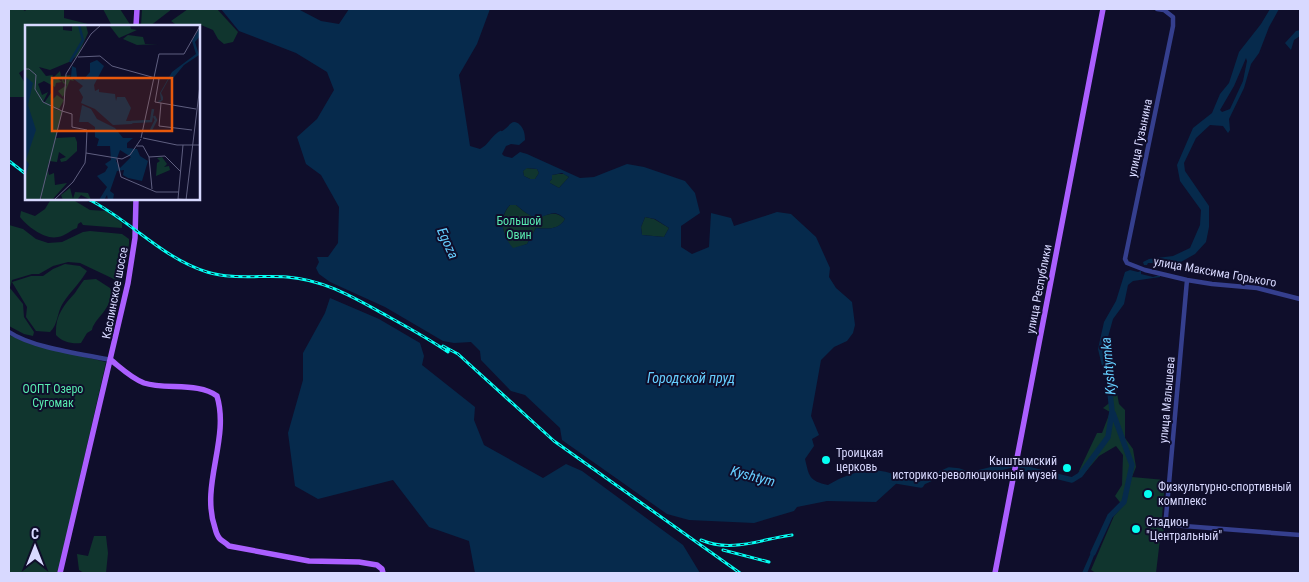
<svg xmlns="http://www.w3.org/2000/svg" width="1309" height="582" font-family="'Roboto Condensed',sans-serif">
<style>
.green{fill:#10352e}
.water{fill:#062a4c;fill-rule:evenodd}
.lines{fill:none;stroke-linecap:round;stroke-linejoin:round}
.river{stroke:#062a4c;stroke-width:5.5}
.minor{stroke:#353f8e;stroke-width:4.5}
.major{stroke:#ab5fff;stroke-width:5.5}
.rail-casing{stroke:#04fff2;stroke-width:3}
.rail{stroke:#0f0e2b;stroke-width:1;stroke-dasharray:4;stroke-linecap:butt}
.poi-dot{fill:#04fff2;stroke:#0f0e2b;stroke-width:2}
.labels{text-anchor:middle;stroke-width:4;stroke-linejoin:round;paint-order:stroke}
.street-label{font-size:12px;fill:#d8d9ff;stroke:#0f0e2b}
.park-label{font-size:12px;fill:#58ebb0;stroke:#0f0e2b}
.poi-label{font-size:12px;fill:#d8d9ff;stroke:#0f0e2b;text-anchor:start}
.water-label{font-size:14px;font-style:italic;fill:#66cfff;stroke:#0f0e2b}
.inset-river{fill:none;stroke:#062a4c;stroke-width:2.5}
.inset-road{fill:none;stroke:#5f5f80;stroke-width:1}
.view{fill:#e8590c;fill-opacity:0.15;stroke:#e8590c;stroke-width:2.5}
.inset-edge{fill:none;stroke:#d8d9ff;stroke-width:2.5}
</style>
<rect width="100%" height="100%" fill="#0f0e2b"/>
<!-- green -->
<path class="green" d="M9,9H22L25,11L27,9H64V18L96,26H26V68L19,73L26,85V97H9Z
M103,9H120L131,26H112Z
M142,9H172L150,26H141Z
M188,9H217L238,32L233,42L224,44L218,39L213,30L201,25L199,38V26H178L171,21Z
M526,168L537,169L539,173L535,179H530L524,176L523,171Z
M558,174H564L569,177L559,188L550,183V181L552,179V175Z
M51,199H75V201L90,210L106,211L122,223V228L83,225L81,222L78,224L77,228C71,230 65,236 58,237C45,240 28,227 20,217L21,211L35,216L45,209Z
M510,205H516C520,208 525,213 530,215C543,222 550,206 565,219C559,230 548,229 536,228L527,244L513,249C502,236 498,218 510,205Z
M645,217L654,219L669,228L664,237L642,235L641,227Z
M9,225L23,229L36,239L48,243L62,242L83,232L90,231L122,234L129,239V244L122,279L118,281L80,263L68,262L53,266L39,274H32L12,280L10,288L23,304L24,317L34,332L33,336L24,334L9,326Z
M65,264L80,266L87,271C80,283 70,292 63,303C57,312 58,325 50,332L36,331L26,317L27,307L12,282L31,276H43L53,269Z
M96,279L110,288L112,293C109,312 94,319 92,330L87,333L81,343C72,344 62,342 56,335C55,316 63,306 75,293C78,288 81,284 84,280Z
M9,335L31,344L106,362L58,573H9Z
M1114,377L1119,404L1125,410V438L1133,449L1136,467L1132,477L1165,480L1162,517C1165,523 1165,534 1160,539L1156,573H1096L1091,570L1114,516L1123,506L1115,496L1122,485L1123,455L1116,446L1099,456L1083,475L1079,471L1097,433H1102L1110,412L1103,408L1113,400L1109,378Z
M94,536H106L108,553L106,573H84L79,570L77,554L88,556Z"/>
<!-- water -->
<path class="water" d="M221,9H298L321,21L339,24L349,9H490L477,44L459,75L470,146L480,149C488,145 491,137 497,133C504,128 499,134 505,129C510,125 513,118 520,125C524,129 525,134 525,140L519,145L511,144L506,146L502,154L504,156L512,158L520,152L527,154L580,178L594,177L627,164L644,167L685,181L695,193L700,213L681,226V247L692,254L709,247L711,213L731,218L734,226L777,212L791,214L816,237L830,268L829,277L836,288L852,302L855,325L853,333L847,341L834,347L821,360L811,416L819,435L812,439L814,446L805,459C809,476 809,481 828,485C850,472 874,465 898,476V482L876,502L827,501L797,507L794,511L754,523L689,520L667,514L562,440L560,428L525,395L511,391L481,360L480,351L471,342L454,343L443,341L385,307L330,282L319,274L316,268L319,262L317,257H328L338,243L339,207L321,175L306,164L297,137L317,119L334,90L327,72L296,53L239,31ZM527,168L537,169L539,173L535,179H530L524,176L523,171ZM562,173L569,177L559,188L550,183V181L552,179V175ZM510,205H516C521,209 528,215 534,217C547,219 552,206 565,219C559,230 547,229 536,228L527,244L513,248C502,236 498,217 510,205ZM645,217L655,219L669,228L664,237L642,235L641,227Z
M1270,9H1279L1269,27L1259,53L1251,64L1244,88L1229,119L1230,130L1228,133L1223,126L1210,125L1196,138L1184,163L1185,171L1209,206V227L1206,242L1195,254L1179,263H1148L1147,265H1144L1143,262L1149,259L1173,256L1190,248L1200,225L1201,210L1180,181L1177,165L1193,128L1212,113L1220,94L1229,83L1239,52L1261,24ZM1246,58L1247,61L1243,81L1230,109L1222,112L1220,110L1234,86Z
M1300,30V36L1294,40L1291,50L1285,43L1296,31Z
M1130,270L1138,272L1141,271V274L1153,277L1160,275V277L1133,281L1128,285L1124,304L1113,319L1108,337L1109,371L1103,370L1098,349L1104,322L1116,301L1125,272Z
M330,298L379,319L420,343L424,356L422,365L475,407L474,420L484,445L543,478L566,464L582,471L683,545L700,573H475L469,541L429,527L393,480L318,499L295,486L288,433L303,380V353L325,313Z
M1094,546L1097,548L1088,571L1087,573H1082Z"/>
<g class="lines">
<!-- river -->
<path class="river" d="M891,480L921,485L923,482L949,470L959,471L970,475L1011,465L1072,480L1080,475L1108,437L1112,411L1107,365
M1093,553L1110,516L1124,502L1132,465L1113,413"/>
<!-- minor -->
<path class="minor" d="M1157,9L1164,10L1173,17V26L1125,259L1127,263L1145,270L1187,280L1212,284L1257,288L1300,299
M1187,280L1167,506L1166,517L1168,523L1171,525L1300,535
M9,332C33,348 82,354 111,360"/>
<!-- major -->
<path class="major" d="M136,26L137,9
M111,360C121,368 131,378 144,383C165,390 199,382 217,396C230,439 200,485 215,528C216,532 217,536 220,539C222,541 226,543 229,546L309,561L359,562L377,565L382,569L383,573
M60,573L128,283L135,238L136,199
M995,573L1103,9"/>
<defs>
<path id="rail" d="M9,161L26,174
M88,199C130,220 162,258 207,272C232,280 261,275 287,277C326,280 356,299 389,317C409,328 429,339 448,352
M443,346L458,354L554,441L740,573
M701,540C732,553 761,539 792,535
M723,550L769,562"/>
</defs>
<!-- rail casing -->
<use href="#rail" class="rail-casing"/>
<!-- rail -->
<use href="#rail" class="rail"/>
</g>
<!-- markers -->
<g class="poi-dot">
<circle cx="826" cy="460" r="5"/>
<circle cx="1067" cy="468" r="5"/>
<circle cx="1148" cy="494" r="5"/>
<circle cx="1136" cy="529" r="5"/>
</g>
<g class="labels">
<!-- street labels -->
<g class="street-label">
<text transform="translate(1140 138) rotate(-78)" y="4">улица Гузынина</text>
<text transform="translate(1215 272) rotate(10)" y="4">улица Максима Горького</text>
<text transform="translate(1039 289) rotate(-79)" y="4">улица Республики</text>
<text transform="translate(115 293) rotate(-79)" y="4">Каслинское шоссе</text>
<text transform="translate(1167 400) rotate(-85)" y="4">улица Малышева</text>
</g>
<!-- park labels -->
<g class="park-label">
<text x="519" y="225">Большой<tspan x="519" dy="14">Овин</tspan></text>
<text x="53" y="393">ООПТ Озеро<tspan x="53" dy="14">Сугомак</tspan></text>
</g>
<!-- poi labels -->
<g class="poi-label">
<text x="836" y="457">Троицкая<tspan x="836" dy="14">церковь</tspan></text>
<text x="1057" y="465" text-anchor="end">Кыштымский<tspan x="1057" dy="14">историко-революционный музей</tspan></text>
<text x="1158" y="491">Физкультурно-спортивный<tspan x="1158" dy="14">комплекс</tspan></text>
<text x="1146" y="526">Стадион<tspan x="1146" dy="14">"Центральный"</tspan></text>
</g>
<!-- water labels -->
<g class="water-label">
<text transform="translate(448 243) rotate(66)" y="5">Egoza</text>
<text transform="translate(1108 366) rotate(-95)" y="5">Kyshtymka</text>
<text x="691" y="383">Городской пруд</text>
<text transform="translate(753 476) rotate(15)" y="5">Kyshtym</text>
</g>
</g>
<!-- overview -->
<g transform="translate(25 25)">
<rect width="175" height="175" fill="#0f0e2b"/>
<path d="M0,0H38V5L47,6V0H61L63,8L53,30L57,27L44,37L25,45L14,42L21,51L28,50L25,56L35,46L36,51L46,50L40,56L38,53L39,57L46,52L49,56L45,55L38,72L33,66L42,60L38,58L36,52L33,54L37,57L31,58L30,62L19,56L13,59L17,70L23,67L18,77L19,78L26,68V76L32,70L39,75L34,84H29L37,86L31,113L50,112L52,117V126L41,136L36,137L35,134L41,132L34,127L32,137L24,136L20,158L23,145L24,150L29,148L30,160L42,158L27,175H16L17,168L15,175H0ZM84,0H105L106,4L112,5L94,13ZM103,10L118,12L120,19H133L112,20L98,14ZM137,132L142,139L139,142L144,141L145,145L131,151L132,138L135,136L132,133ZM45,163L48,174L50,167L63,168L66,175L56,170L52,175H38L36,170Z" fill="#10352e"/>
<path d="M175,2V11L170,17L174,30L159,40L145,57L148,51L145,52L136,68L138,72V75L135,77L132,76L136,75L135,68L147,47L171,29L167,16ZM72,35L79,41L69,60L70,66L74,64V67L90,69L91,76L92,72H100L106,83L101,96H109L107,99L88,100L70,84L56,78L58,72L54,65L58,61L46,52L47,41L51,43L52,52L58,55L65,47V38ZM0,51L8,58L3,80L11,105L1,135L4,139L0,154ZM57,80L66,84L72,94L90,103L98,113H108L102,118V123L112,124L115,131L123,136L117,156L103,153L98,150L99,145L92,146L85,166L89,169L88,175H83L82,170L79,175H74L82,162L72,151L80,147L83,142L80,139L86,135L85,121H72L74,114L70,112V102L63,97H54ZM95,125L106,132L95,143L91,136Z" fill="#062a4c" fill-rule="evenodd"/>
<path class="inset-river" d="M45,37L58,15L54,0M106,97L126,96L128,84M126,105L131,95L129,91"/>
<path class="inset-road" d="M53,32L75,31L87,41L134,54L130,77L171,84M0,44H4L11,50L10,64L18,77L37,86M136,78L134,101L167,105M116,113L134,29H159L175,1M118,113L152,120H175M158,120L153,174L169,175M112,121H118L124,132L127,164M61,128L97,134L105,130L116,114M124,132L140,131L156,147M92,134L96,152L131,167H154M15,175L39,79L41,49L66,9L76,0M29,175L48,157L60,138L61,128L62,105L47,102V89L37,86M161,175L175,60"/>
<path class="view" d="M27,53H147V106H27Z"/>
<rect width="175" height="175" class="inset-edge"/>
</g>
<!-- border -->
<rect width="1309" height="582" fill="none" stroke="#d8d9ff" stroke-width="20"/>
<!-- north arrow -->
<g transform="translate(35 547)" stroke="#0f0e2b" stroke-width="4" paint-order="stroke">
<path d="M0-4L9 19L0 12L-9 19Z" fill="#d8d9ff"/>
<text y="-8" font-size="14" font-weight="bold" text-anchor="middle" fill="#d8d9ff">С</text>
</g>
</svg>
